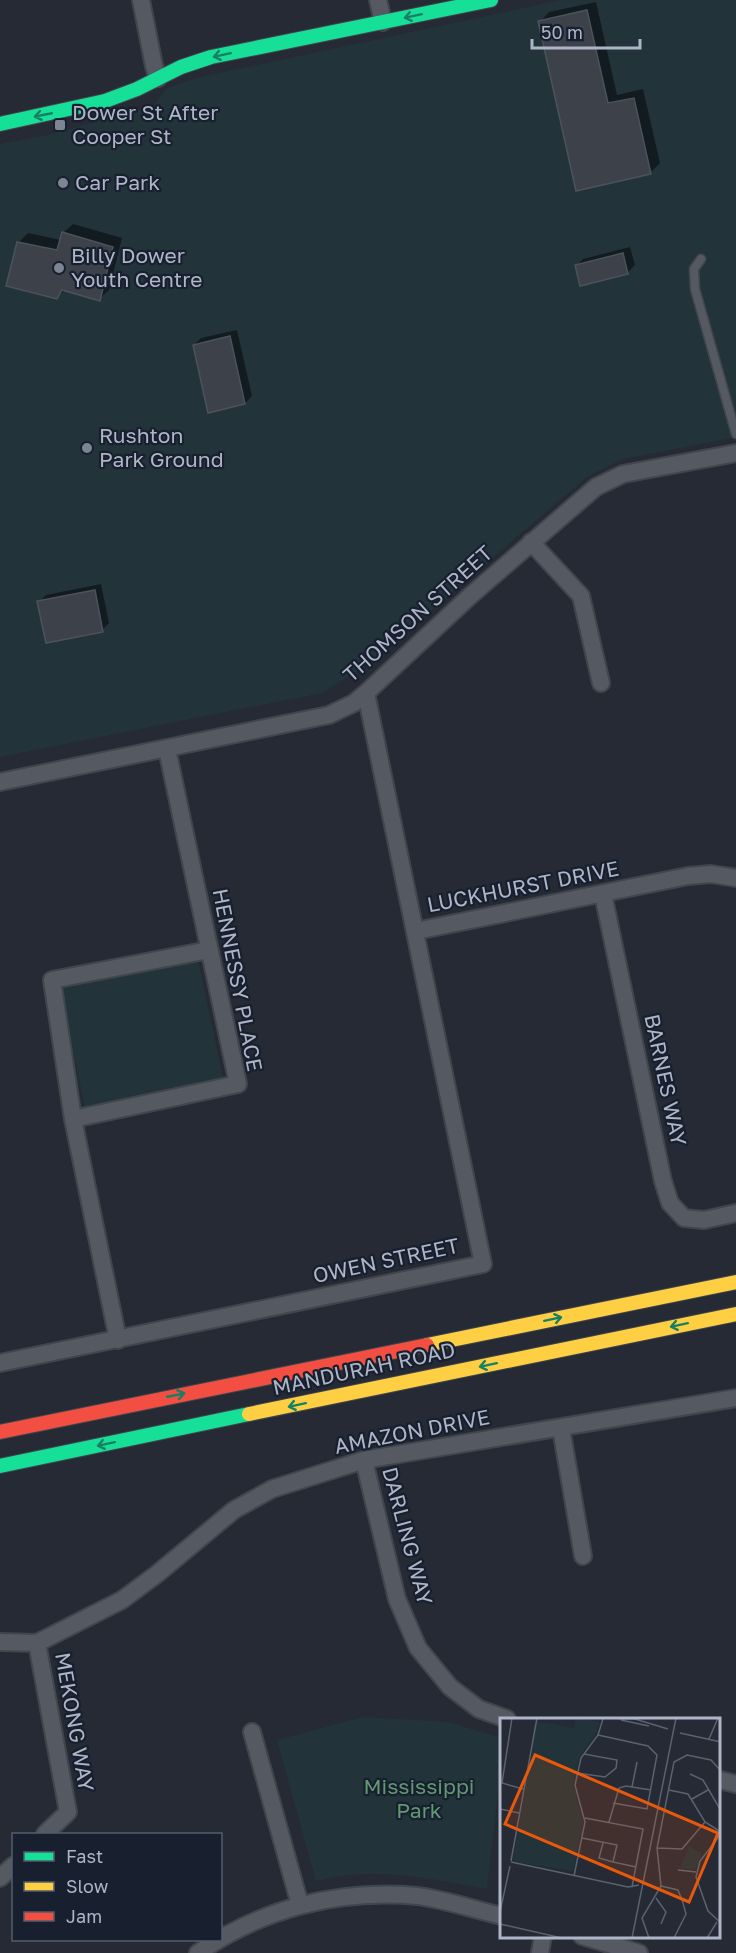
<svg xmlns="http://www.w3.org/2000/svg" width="736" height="1953" font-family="'Golos Text',sans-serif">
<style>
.green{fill:#22343a}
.shadow{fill:#0007}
.building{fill:#3d414a;stroke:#4c525c;stroke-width:1.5}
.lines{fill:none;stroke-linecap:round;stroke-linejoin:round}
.lane-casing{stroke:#41454c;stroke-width:11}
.street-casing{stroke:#41454c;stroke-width:20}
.fast-casing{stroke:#41454c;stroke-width:16}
.slow-casing{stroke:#41454c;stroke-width:16}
.jam-casing{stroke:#41454c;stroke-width:16}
.lane{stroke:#545962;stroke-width:8}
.street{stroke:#545962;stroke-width:16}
.fast{stroke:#16e098;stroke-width:14}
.slow{stroke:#ffcf43;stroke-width:14}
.jam{stroke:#f24e42;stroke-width:14}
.oneway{stroke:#178064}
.poi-dot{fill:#7d8494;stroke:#18202f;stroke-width:2}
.labels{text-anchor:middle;stroke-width:4.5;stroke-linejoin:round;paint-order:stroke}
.poi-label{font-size:21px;fill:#adb5c7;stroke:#18202f;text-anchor:start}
.street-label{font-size:21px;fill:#adb5c7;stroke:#18202f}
.park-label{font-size:21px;fill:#629972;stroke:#18202f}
.inset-road{fill:none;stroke:#5b626f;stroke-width:1.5}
.view{fill:#e8590c;fill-opacity:0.15;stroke:#e8590c;stroke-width:3}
.inset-edge{fill:none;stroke:#adb5c7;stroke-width:3}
</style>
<rect width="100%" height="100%" fill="#252a34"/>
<!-- green -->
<path class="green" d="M561,0H736V437L623,459L588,476L368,664L322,693L0,757V144L44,136L153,106L167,88L197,78Z
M197,956L223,1078L85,1107L59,985Z
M363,1717L448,1722L502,1738V1758L487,1889C442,1880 395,1871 348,1875C337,1876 327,1879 316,1881L277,1740Z"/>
<!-- shadow -->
<path class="shadow" d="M596,2L617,95L643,89L660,163L650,173L540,22L549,12Z
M73,224L122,238L109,290L99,299L65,290L57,298L18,243L28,233L61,240L63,233Z
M630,247L635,265L628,272L581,284L576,266L583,259Z
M237,330L252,396L245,403L194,345L201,338Z
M101,584L109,623L102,630L39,602L46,595Z"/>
<!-- building -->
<path class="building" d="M587,10L608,103L634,98L651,174L576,191L538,21Z
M62,232L113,247L100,301L62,290L57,299L6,286L17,242L57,250Z
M623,253L628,274L580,286L575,265Z
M230,336L245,404L208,413L193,345Z
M95,590L103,632L46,643L37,601Z"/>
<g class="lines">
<defs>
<path id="lane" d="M701,259L694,269L695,289L736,434"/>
<path id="street" d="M141,0L154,66L158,78
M378,0L383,22
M531,542L581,596L601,683
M0,782L329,715L354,703L366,693L470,596L596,487L623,474L736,453
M603,894L663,1181L670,1203L684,1218L704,1220L736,1213
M416,931L688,876L711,874L736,878
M73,1119L52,980L209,950
M118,1340L73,1119L238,1084L167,749
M0,1363L483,1264L366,693
M561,1428L583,1556
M364,1460L397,1599L418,1648L450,1687L479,1709L507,1719
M0,1642L37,1643L122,1600L157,1574L234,1510L272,1489L364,1460L736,1398
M37,1643L68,1812L45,1834
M252,1732L300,1905
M720,1780L736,1784
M0,1878L14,1865
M582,1936L639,1953
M198,1953C262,1908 340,1889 417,1896C444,1899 475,1910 502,1916
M540,1953L543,1936"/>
<path id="fast" d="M0,124L105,101L137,89L181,67L211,57L491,0
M0,1466L249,1414"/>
<path id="slow" d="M427,1345L736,1282
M249,1414L736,1314"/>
<path id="jam" d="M0,1432L427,1345"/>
</defs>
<!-- lane casing -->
<use href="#lane" class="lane-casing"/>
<!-- street casing -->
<use href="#street" class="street-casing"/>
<!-- fast casing -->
<use href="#fast" class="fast-casing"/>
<!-- slow casing -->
<use href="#slow" class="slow-casing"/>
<!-- jam casing -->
<use href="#jam" class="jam-casing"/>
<!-- lane -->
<use href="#lane" class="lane"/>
<!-- street -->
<use href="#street" class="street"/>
<!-- fast -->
<use href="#fast" class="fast"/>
<!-- slow -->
<use href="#slow" class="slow"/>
<!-- jam -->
<use href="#jam" class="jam"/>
</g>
<!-- one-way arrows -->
<defs><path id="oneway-shaft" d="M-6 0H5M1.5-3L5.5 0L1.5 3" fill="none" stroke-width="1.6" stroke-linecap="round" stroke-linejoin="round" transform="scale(1.5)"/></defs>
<g class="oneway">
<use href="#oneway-shaft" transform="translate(413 16) rotate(168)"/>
<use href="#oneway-shaft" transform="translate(222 55) rotate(168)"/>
<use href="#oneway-shaft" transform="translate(43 115) rotate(169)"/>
<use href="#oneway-shaft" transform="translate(553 1319) rotate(-12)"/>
<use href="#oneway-shaft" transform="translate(679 1325) rotate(168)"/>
<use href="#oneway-shaft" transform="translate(488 1365) rotate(168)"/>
<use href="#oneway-shaft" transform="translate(176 1395) rotate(-11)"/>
<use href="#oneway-shaft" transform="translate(297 1405) rotate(168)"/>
<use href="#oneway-shaft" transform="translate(106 1444) rotate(168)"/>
</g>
<!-- markers -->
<g class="poi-dot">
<rect x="54" y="119" width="12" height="12" rx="3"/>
<circle cx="63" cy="183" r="6"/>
<circle cx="59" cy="268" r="6"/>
<circle cx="87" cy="448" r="6"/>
</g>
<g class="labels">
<!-- poi labels -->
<g class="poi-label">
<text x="72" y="120">Dower St After<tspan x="72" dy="24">Cooper St</tspan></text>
<text x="75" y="190">Car Park</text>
<text x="71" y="263">Billy Dower<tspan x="71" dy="24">Youth Centre</tspan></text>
<text x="99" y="443">Rushton<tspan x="99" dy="24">Park Ground</tspan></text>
</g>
<!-- street labels -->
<g class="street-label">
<text transform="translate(418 614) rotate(-42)" y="7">THOMSON STREET</text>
<text transform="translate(523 887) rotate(-11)" y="7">LUCKHURST DRIVE</text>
<text transform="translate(237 980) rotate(79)" y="7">HENNESSY PLACE</text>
<text transform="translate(665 1080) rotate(78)" y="7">BARNES WAY</text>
<text transform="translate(386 1261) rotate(-12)" y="7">OWEN STREET</text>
<text transform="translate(364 1369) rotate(-12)" y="7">MANDURAH ROAD</text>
<text transform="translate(412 1432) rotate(-11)" y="7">AMAZON DRIVE</text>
<text transform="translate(407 1536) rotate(75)" y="7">DARLING WAY</text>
<text transform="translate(74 1722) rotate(80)" y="7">MEKONG WAY</text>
</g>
<!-- park labels -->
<g class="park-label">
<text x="419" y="1794">Mississippi<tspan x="419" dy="24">Park</tspan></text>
</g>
</g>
<!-- overview -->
<g transform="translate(500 1718)">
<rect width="220" height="220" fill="#252a34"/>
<path d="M76,0L99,4L96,15L79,40L73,66L83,104L73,153L16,144L13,142L37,3L74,10ZM189,128L202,136L195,152L180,150Z" fill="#22343a"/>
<path class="inset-road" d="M12,0L2,65L23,71M101,0L135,1L168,11M121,2L149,8M180,15L221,24M98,17L148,28L157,37L147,91L113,85M209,21L218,0M77,55L105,59L116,50L117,42L84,36M190,56L203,62L220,91M132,69L137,44M169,72L188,76L205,104L221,114M192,81L208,72M0,91L19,95M85,100L143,111L132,169M109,104L119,70L126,68L151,72M221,116L200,143L196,159L208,193L221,205M82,120L117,127L113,144L136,149M103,125L99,140L113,144M157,130L182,131L205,104M11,143L37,0M11,144L128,169L139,167M178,152L196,154M74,158L85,104L75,67L81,40L98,17L103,1M161,168L178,172L183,185L186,196L174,220M156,180L166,194L161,206M0,194L10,148M0,206L62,220M132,220L176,0M149,220L142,200L161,168L157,130L174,44L187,37L211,42L221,53M207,220L217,204"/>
<path class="view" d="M35,37L218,115L189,184L5,106Z"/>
<rect width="220" height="220" class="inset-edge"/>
</g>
<!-- legend -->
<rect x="12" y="1833" width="210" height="108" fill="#18202f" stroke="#545c6c" stroke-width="1.5"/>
<rect x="24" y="1852" width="30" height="9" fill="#16e098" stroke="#545c6c" stroke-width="1.5"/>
<text x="66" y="1863" font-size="18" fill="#adb5c7">Fast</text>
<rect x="24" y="1882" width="30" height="9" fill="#ffcf43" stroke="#545c6c" stroke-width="1.5"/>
<text x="66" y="1893" font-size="18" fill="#adb5c7">Slow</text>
<rect x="24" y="1912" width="30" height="9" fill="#f24e42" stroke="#545c6c" stroke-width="1.5"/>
<text x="66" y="1923" font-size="18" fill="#adb5c7">Jam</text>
<!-- scale -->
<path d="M532 39v9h108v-9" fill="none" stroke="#adb5c7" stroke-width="3"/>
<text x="541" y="39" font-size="18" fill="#adb5c7" stroke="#18202f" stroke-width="4.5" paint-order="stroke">50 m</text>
</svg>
